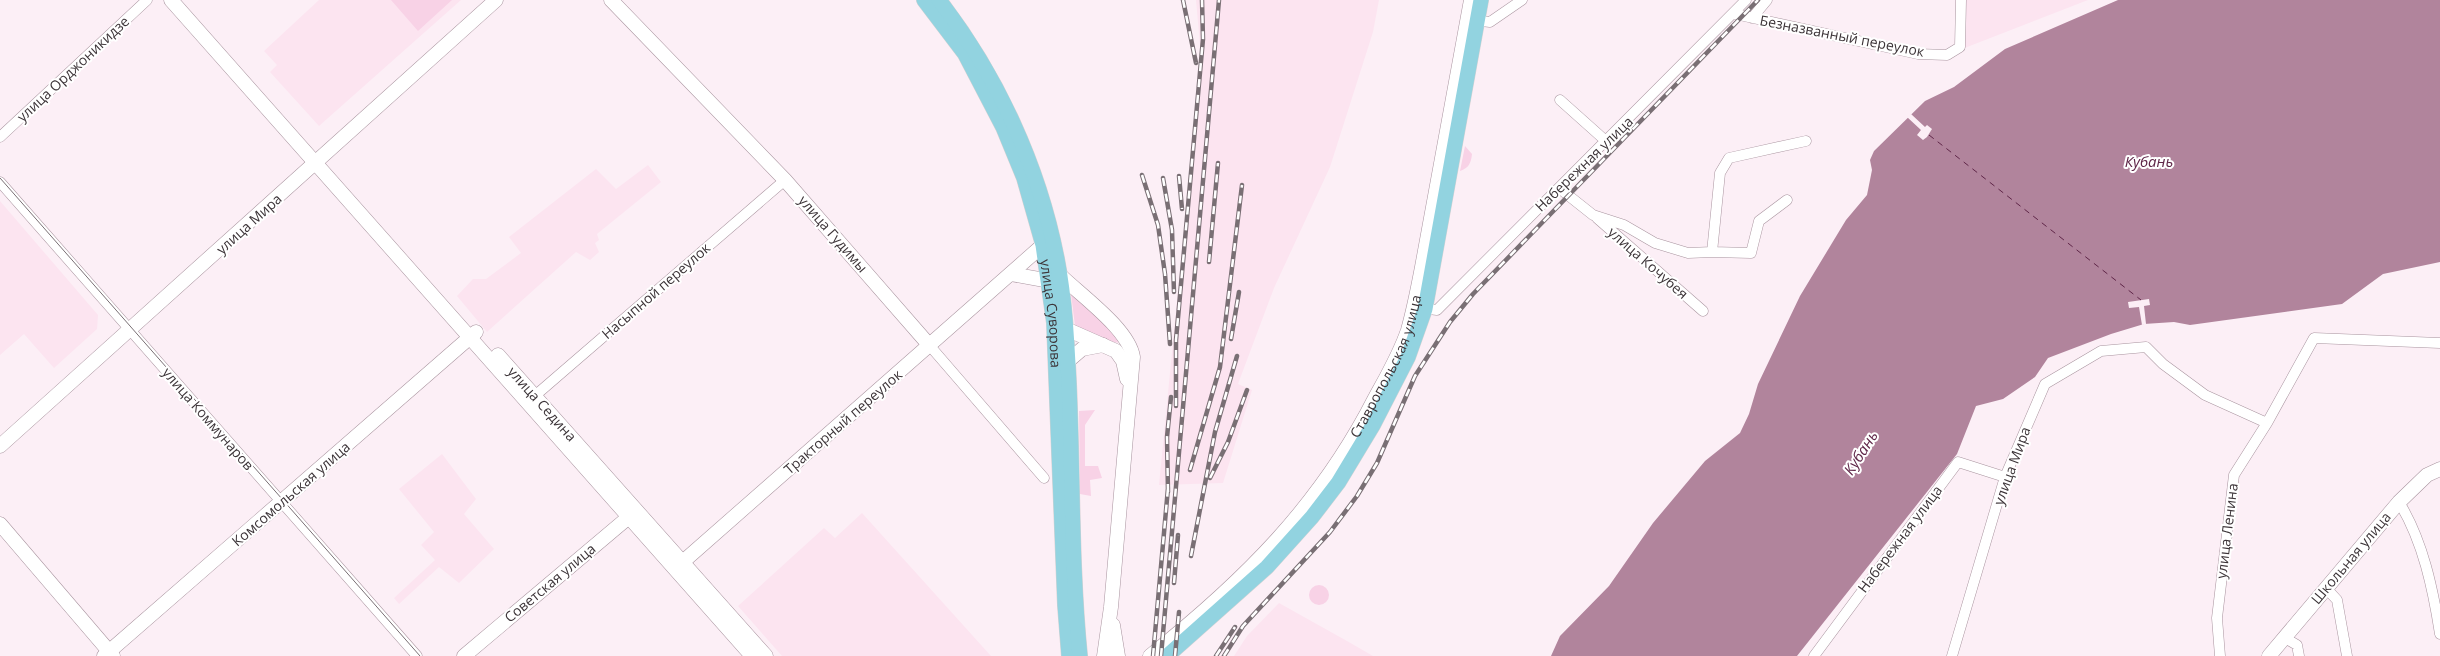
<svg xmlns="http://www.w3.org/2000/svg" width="2440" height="656" font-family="'Open Sans',sans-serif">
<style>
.built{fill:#fce4f0}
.green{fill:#f8d2e6}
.water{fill:#b1849c}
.pier{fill:#fceff6}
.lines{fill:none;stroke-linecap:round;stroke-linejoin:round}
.ferry{stroke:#5f2648;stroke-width:1;stroke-dasharray:6 5;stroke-linecap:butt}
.street-casing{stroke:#a9949f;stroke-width:11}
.secondary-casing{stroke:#a9949f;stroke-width:15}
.primary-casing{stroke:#d4d2d3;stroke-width:16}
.street{stroke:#fff;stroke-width:10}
.secondary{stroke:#fff;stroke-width:14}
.primary{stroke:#92d3e0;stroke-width:15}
.tram{stroke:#796f74;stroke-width:1}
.rail-casing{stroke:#796f74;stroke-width:4.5}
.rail{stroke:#fff;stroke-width:2.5;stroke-dasharray:8;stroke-linecap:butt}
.labels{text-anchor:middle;stroke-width:4;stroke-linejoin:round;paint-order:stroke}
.street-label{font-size:14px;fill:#3c3438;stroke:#fff}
.water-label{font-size:15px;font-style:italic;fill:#5f2648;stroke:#fff}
</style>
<rect width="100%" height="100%" fill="#fceff6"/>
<!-- built -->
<path class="built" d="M319,0H461L319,126L270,72L277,65L264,51Z
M1196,0H1379L1373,32L1330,167L1274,288L1238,384L1252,390L1223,483L1159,485L1201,56Z
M1963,0H2088L1962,49Z
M648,165L661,182L597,234L599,240L595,243L599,252L590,260L576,252L487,332L457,296L473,279H486L521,253L509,237L596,169L616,189Z
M0,201L98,315L97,329L54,368L24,334L0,355Z
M442,454L476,499L464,514L494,549L459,583L439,567L399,604L394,598L435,560L421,545L434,532L399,489Z
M862,513L991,656H782L738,606L824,528L835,538Z
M1279,603L1347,641L1373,656H1234L1247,636Z"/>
<!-- green -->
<path class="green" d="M391,0H452L418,31Z
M1465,146L1472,154C1471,163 1469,168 1460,171Z
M1071,294L1103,322L1120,342C1108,345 1087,331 1075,326Z
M1095,410L1085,425V466H1098L1102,478L1090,480L1091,496L1080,494L1079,411Z
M1309 595a10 10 0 1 1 20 0a10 10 0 1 1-20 0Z"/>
<!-- water -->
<path class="water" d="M2118,0H2440V262L2383,274L2342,304L2190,325L2174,322L2144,324L2111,334L2048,358L2035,377L2003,399L1976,406L1957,454L1797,656H1551L1560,636L1609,586L1653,523L1705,461L1740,433L1749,414L1758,384L1800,296L1846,220L1867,195L1872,170L1870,160L1874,151L1925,101L1954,87L2005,49Z"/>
<!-- pier -->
<path class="pier" d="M1911,114L1925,127L1927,125L1932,129L1927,137L1923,140L1917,135L1921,130L1907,117Z
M2149,299L2150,305L2144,306L2146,324L2142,325L2139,307L2129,308L2128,302Z"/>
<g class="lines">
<!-- ferry -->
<path class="ferry" d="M1929,135L2141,300"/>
<defs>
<path id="street" d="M1735,14L1918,54L1947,55L1960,47L1961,0
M1752,18L1767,0
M1472,20L1490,22L1522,0
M1560,100L1607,142
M0,137L147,0
M0,182L417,656
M1559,188L1593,215L1624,225L1655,243L1688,253L1712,252L1720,173L1729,158L1806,141
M1597,218L1703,311
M1712,252L1751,253L1759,221L1787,200
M1420,308L1437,310L1746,0
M930,346L1044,478
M530,400L785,180
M2399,502C2423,541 2433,589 2440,634
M2326,588L2337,600L2347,656
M2285,638L2297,645L2299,656
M1814,656L1958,462L2005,477
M1952,656L2005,477L2045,384L2101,351L2146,347L2163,364L2205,395L2267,423
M2220,656L2217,618L2234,475L2267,423L2314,338L2440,343"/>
<g id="secondary">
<path d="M171,0L752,656"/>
<path d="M611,0L785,180L930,346"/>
<path d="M1011,274L1050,281"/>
<path d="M1059,274C1079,294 1129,329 1133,357L1111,607L1104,656"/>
<path d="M1057,325L1116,351L1123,361L1127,379"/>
<path d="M498,355L766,656"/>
<path d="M1068,361L1082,349L1103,345"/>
<path d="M0,446L496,0"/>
<path d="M0,524L113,656"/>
<path d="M677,567L1043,245"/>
<path d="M1113,625L1118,656"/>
<path d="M104,656L476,332"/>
<path d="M464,656L636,511"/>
<path id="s1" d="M1150,656C1244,581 1320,506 1375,398C1387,376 1400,354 1408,330C1414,309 1418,288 1422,267L1471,0"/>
<path d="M2269,656L2399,502L2427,475L2440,469"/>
</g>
<g id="primary">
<path id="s2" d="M924,0L965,54L1003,127L1024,178L1043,245L1054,323L1065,605L1069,656"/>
<path d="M939,0C997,75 1039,166 1057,259C1065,300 1067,343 1069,384C1073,475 1071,566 1080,656"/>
<path d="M1167,656L1267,567L1312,517L1338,483L1373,425L1408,357L1425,309L1481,0"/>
</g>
</defs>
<!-- street casing -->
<use href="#street" class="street-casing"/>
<!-- secondary casing -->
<use href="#secondary" class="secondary-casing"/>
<!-- primary casing -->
<use href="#primary" class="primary-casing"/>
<!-- street -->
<use href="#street" class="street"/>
<!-- secondary -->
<use href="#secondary" class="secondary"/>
<!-- primary -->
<use href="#primary" class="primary"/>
<!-- tram -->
<path class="tram" d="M0,178L420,656"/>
<defs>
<path id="rail" d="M1183,0L1196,63
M1142,175L1158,225L1165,274L1170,344
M1179,176L1182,209
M1163,178L1172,230L1174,292
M1209,262L1218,163
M1231,339L1239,292
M1176,406V340L1203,39L1202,0
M1190,470L1220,367L1242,185
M1210,478L1228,442L1247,390
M1168,492L1167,437L1171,397
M1191,556L1215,432L1237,356
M1174,583L1178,535
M1153,656L1168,488
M1161,656L1219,0
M1175,656L1179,612
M1216,656L1235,627
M1224,656L1243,626L1330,532L1357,496L1377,463L1415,376L1450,322L1473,294L1758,0"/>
</defs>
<!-- rail casing -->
<use href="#rail" class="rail-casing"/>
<!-- rail -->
<use href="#rail" class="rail"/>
</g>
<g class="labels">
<!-- street labels -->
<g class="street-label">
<text transform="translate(1842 36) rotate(11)" y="5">Безназванный переулок</text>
<text transform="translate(73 69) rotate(-43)" y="5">улица Орджоникидзе</text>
<text transform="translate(1584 164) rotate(-44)" y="5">Набережная улица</text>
<text transform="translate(249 224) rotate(-42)" y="5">улица Мира</text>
<text transform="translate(833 234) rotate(49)" y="5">улица Гудимы</text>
<text transform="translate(1648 263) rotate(41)" y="5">улица Кочубея</text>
<text transform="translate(656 291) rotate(-41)" y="5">Насыпной переулок</text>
<text dy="5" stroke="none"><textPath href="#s2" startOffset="344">улица Суворова</textPath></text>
<text dy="5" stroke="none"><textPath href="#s1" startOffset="379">Ставропольская улица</textPath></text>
<text transform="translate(542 404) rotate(48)" y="5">улица Седина</text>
<text transform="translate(208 419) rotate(49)" y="5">улица Коммунаров</text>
<text transform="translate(843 422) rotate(-41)" y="5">Тракторный переулок</text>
<text transform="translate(2012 466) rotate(-70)" y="5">улица Мира</text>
<text transform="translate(291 494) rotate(-41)" y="5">Комсомольская улица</text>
<text transform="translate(2227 531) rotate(-83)" y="5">улица Ленина</text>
<text transform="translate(1900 539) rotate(-53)" y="5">Набережная улица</text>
<text transform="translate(2351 558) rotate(-50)" y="5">Школьная улица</text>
<text transform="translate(550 583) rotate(-40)" y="5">Советская улица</text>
</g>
<!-- water labels -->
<g class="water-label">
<text x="2149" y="167">Кубань</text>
<text transform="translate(1861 453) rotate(-57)" y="5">Кубань</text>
</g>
</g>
</svg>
